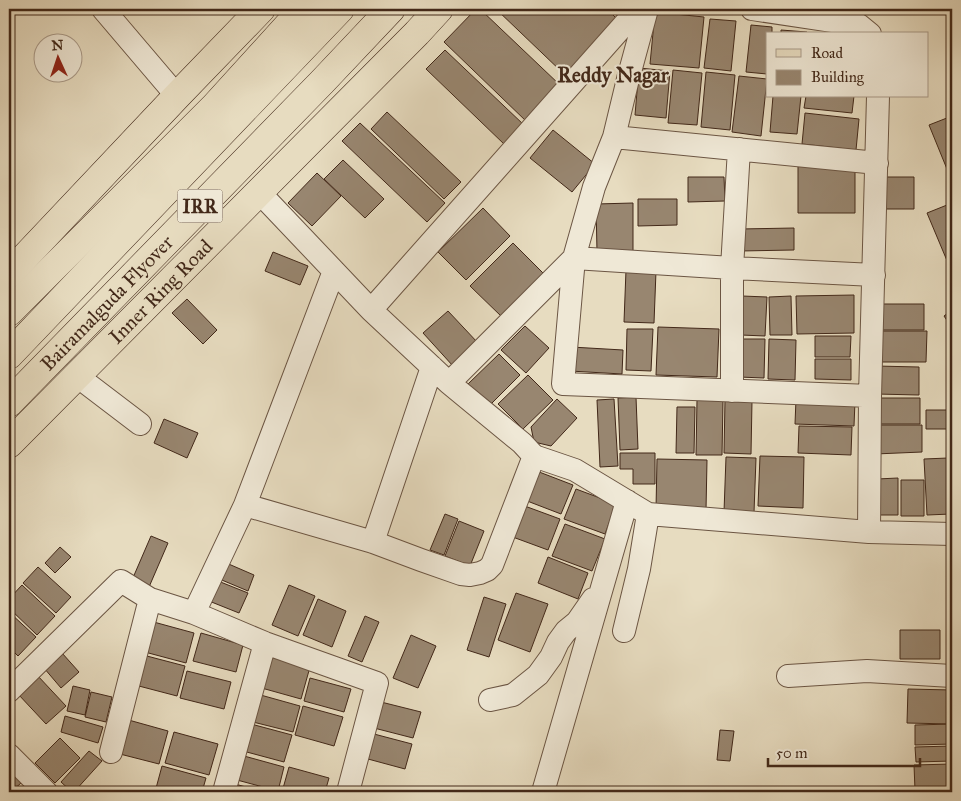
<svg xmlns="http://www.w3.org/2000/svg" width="961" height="801" font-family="'IM FELL Great Primer',serif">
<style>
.building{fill:#988670;stroke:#422819}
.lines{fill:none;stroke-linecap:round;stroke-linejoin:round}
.minor-casing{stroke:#6b5543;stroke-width:24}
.major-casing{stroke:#422819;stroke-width:29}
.highway-casing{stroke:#422819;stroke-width:29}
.minor{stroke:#efe8d6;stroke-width:22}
.major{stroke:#e7dcc0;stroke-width:28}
.highway{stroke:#e7dcc0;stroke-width:28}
.labels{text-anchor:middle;stroke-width:4;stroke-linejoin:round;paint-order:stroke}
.shield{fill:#efe8d6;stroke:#766252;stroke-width:1}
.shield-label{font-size:19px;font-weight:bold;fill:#422819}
.street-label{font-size:20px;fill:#422819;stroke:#efe8d6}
.neighbourhood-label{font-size:21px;font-weight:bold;fill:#422819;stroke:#efe8d6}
</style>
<rect width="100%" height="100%" fill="#e7dcc0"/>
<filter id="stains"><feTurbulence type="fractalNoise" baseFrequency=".004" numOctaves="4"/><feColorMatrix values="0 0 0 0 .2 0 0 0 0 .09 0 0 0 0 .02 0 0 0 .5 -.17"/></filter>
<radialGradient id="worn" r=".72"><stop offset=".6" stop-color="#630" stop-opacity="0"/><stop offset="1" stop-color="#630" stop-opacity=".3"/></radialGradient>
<!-- building -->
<path class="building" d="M476,9H480L561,86L527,122L444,42Z
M496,9H607L618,20L565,75Z
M655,12L704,17L699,68L650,64Z
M710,19L736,21L731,71L704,68Z
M751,25L772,27V34H767V74L746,72Z
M781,30L807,32V34H781Z
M445,50L524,125L505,145L426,69Z
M639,68L670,71L666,118L635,115Z
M673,70L702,73L697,125L668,123Z
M706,72L735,75L730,130L701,127Z
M739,76L767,79L761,136L732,132Z
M773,96H801L797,134L770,132Z
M806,96H854L852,113L804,108Z
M387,112L461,182L444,199L371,129Z
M805,113L859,119L856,150L802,144Z
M952,116V173L949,174L929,125Z
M360,123L445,203L427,222L342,141Z
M553,130L595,164L572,192L530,158Z
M343,160L384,199L365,218L324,179Z
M798,166H855V213H798Z
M317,173L341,196L312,226L288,203Z
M688,177H724L725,201L688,202Z
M884,177H914V209H885Z
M638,199H677V225L638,226Z
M633,203V252H597L596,204Z
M952,203V261L948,263L927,213Z
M483,208L510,236L466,280L438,252Z
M794,228V250L740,251V229Z
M513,243L545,275L502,317L470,286Z
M273,252L308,266L300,285L265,271Z
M626,270L656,271L654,323L624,322Z
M854,295V333L797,334L796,296Z
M742,296L767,297L765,336L741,335Z
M791,296L792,335H770L769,297Z
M187,299L217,330L203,344L172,313Z
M879,304H924V330H878Z
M952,310V328L944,316Z
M448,311L478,343L453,366L423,333Z
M525,326L549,348L526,373L501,350Z
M658,327L719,329L717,377L656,375Z
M627,329H653L651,371L626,370Z
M882,331H927L926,362H882Z
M815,336H851L850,357H815Z
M740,339H765L764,378L739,377Z
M769,339L796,340L795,380L768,379Z
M571,347L623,350L622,374L570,371Z
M499,354L520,375L489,406L468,384Z
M815,359H851V380L815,379Z
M876,366L919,367V395L876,394Z
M528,375L553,400L523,429L498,404Z
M636,397L638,449L620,450L618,398Z
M877,398H920V424H877Z
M557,399L577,418L551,446L534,442L531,427Z
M614,399L618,466L600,467L597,400Z
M796,399L855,401L854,426L795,424Z
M697,400L723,401L722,455H696Z
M725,400L752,401L751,454L724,453Z
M677,407H695L694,453H676Z
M926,410H952V429H926Z
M164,419L198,433L187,458L154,443Z
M874,425H922V452L875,454Z
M799,426L852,427L851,455L798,453Z
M620,453H655V484H633V469H620Z
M760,456L804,457L803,508L758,506Z
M726,457L756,458L754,513L724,512Z
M948,458L951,514L927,515L924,459Z
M657,459L707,460L706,510L656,509Z
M534,470L573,485L561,514L522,499Z
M898,478V515H877V479Z
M901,480H924V516H901Z
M576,489L616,504L605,534L564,519Z
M522,505L560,519L548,550L510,536Z
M445,514L458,519L444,555L430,550Z
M459,521L484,531L470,566L445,556Z
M565,524L605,539L592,571L552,556Z
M151,536L168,543L149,587L132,580Z
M60,547L71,557L55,573L45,563Z
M548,557L588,573L578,599L538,583Z
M224,562L254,575L248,591L217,578Z
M949,562H952V611H949Z
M38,567L71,597L56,613L23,583Z
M218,581L248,593L239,613L209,601Z
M22,585L55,616L37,635L9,608V599Z
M289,585L315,596L298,636L272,625Z
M516,593L548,604L530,652L498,640Z
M484,597L506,604L489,657L467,650Z
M318,599L346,611L332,647L303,635Z
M9,612L36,637L18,656L9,647Z
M365,616L379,622L362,662L348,656Z
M150,621L194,633L186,663L141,651Z
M900,630H940V659H900Z
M201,633L243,645L236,672L193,661Z
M411,635L436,646L418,688L393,678Z
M62,653L79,672L61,688L44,668Z
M143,655L185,666L177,696L135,685Z
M267,656L310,667L301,699L258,687Z
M187,671L231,682L224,709L180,698Z
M37,675L66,706L46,724L18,694Z
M310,678L351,689L344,712L304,701Z
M73,686L90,690L85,715L67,711Z
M908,689L952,690V724L907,723Z
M91,692L112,697L106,722L85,717Z
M257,694L300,706L293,732L249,721Z
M381,702L421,712L413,738L374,728Z
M303,706L343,717L334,746L295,735Z
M65,716L103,727L98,743L61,732Z
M125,719L168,731L159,764L116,753Z
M251,724L292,735L284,762L243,751Z
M952,724V744L915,745V725Z
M720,730L734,731L730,761L717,760Z
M174,732L218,744L209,775L165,763Z
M374,734L412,744L405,769L368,759Z
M60,738L80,758L55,783L35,763Z
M952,746V761L916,762L915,747Z
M89,751L102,761L74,792H72L61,782Z
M244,756L284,767L278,791L237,780Z
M952,764V789L915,790L914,765Z
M162,766L206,778L202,792H155Z
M289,767L329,778L325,792H282Z
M9,770L21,783L11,792H9Z
M235,784L264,792H232Z"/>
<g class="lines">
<defs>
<path id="minor" d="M103,9L177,96
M647,9L628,79L614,137L594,187L574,258L563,384L870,396L878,96
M752,9L859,25L870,34
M614,137L877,163
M259,192L371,310L638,9
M334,271L245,505L373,542L421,560L461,574L470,575L480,573L487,570L492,565L534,456
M371,310L449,383L522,443L534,456L575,470L648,514L869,532L870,396
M77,376L140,424
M449,383L574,258L732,268L874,275
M732,391V268L739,149
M869,532L952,534
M373,542L432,367
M194,613L245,505
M624,631L639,569L648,514
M788,676L867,671L952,676
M9,691L121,581L150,599L194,613L265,643L377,683L348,792
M490,700L513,695L538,675L551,657L558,642L566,631L577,622L593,599
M111,752L150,599
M9,755L46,792
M224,792L265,643
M543,792L627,501"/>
<g id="major">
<path d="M9,274L177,96L261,9"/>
<path id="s1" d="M9,444L417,33L439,9"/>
</g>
<g id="highway">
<path d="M9,312L215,106L303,9"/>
<path d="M9,355L340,9"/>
<path id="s2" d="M9,403L322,82L391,9"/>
</g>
</defs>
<!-- minor casing -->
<use href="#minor" class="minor-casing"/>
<!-- major casing -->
<use href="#major" class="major-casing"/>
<!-- highway casing -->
<use href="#highway" class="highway-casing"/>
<!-- minor -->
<use href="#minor" class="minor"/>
<!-- major -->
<use href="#major" class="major"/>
<!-- highway -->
<use href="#highway" class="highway"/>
</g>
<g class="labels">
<!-- shield labels -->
<rect class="shield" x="177.5" y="189.5" width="45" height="33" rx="4"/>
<g class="shield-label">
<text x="200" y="213">IRR</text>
</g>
<!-- street labels -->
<g class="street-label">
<text dy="7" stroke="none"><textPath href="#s1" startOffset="215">Inner Ring Road</textPath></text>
<text dy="7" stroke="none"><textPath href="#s2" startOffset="140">Bairamalguda Flyover</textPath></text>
</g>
<!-- neighbourhood labels -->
<g class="neighbourhood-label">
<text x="613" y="82">Reddy Nagar</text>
</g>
</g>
<!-- margin -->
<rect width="961" height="801" fill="none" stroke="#e7dcc0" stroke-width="30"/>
<rect x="10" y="10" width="941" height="781" fill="none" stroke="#422819" stroke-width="2.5"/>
<rect x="15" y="15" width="931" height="771" fill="none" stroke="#422819"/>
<!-- legend -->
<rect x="766" y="32" width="162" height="65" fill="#efe8d6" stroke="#aa9b8a"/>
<rect x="776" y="49" width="25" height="8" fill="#e7dcc0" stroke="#aa9b8a"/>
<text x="811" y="58" font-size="15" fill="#422819">Road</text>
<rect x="776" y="70" width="25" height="15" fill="#988670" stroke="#aa9b8a"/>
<text x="811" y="82" font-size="15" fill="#422819">Building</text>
<!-- north arrow -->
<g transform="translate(58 58) rotate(357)"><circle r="24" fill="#efe8d6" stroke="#aa9b8a"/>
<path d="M0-4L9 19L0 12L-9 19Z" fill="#8f2418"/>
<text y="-8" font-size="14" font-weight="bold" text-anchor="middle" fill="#422819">N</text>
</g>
<!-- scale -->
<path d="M768 758v8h152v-8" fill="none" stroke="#422819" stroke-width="2.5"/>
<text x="776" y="758" font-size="15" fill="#422819" stroke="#efe8d6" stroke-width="4" paint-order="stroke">50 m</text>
<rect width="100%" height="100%" filter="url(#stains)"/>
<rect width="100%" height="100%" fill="url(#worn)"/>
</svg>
